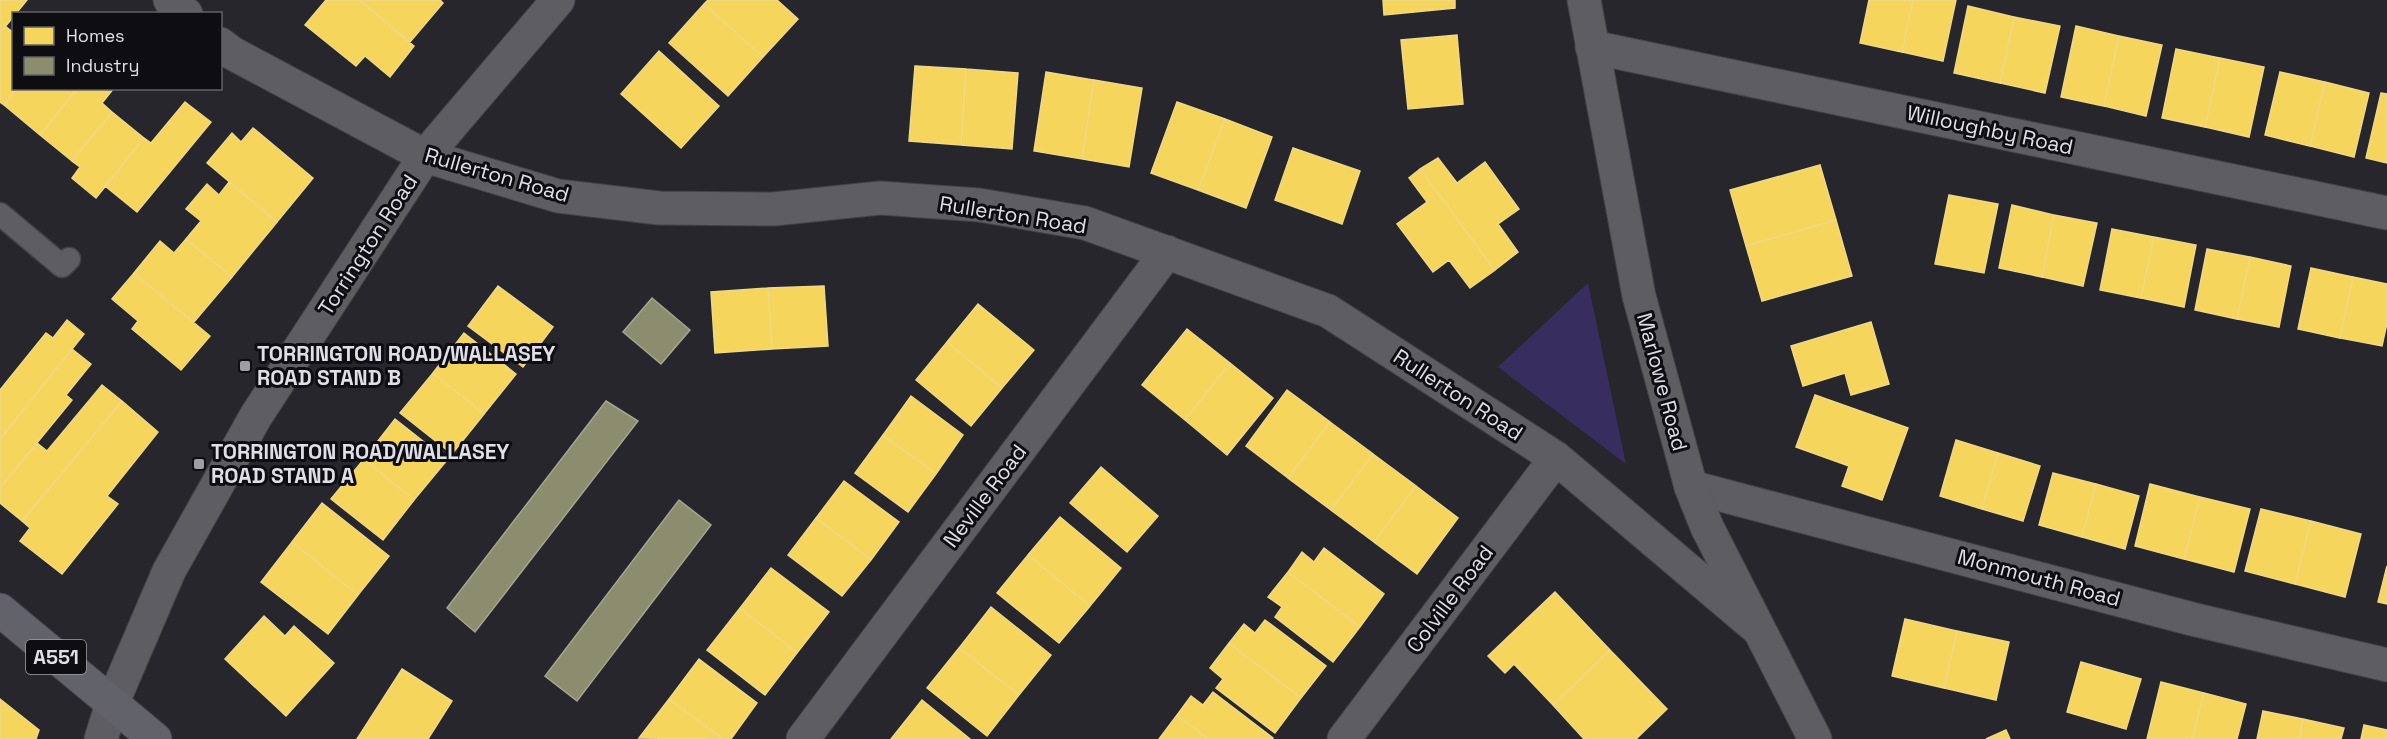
<svg xmlns="http://www.w3.org/2000/svg" width="2387" height="739" font-family="'Space Grotesk',sans-serif">
<style>
.green{fill:#372e5f}
.homes{fill:#f6d55c;stroke:#efd886;stroke-width:1.5}
.industry{fill:#8c8c6e;stroke:#a5a592;stroke-width:1.5}
.lines{fill:none;stroke-linecap:round;stroke-linejoin:round}
.service-casing{stroke:#424146;stroke-width:25}
.minor-casing{stroke:#424146;stroke-width:35}
.tertiary-casing{stroke:#424146;stroke-width:35}
.primary-casing{stroke:#424146;stroke-width:35}
.service{stroke:#5d5d62;stroke-width:22}
.minor{stroke:#5d5d62;stroke-width:33}
.tertiary{stroke:#5d5d62;stroke-width:33}
.primary{stroke:#62626a;stroke-width:33}
.poi-dot{fill:#9f9ea6;stroke:#0e0d12;stroke-width:2}
.labels{text-anchor:middle;stroke-width:6;stroke-linejoin:round;paint-order:stroke}
.shield{fill:#0e0d12;stroke:#a1a0a7;stroke-width:1.5}
.shield-label{font-size:20px;font-weight:bold;fill:#e0dfe7}
.street-label{font-size:21px;fill:#e0dfe7;stroke:#0e0d12}
.poi-label{font-size:21px;font-weight:bold;fill:#e0dfe7;stroke:#0e0d12;text-anchor:start}
</style>
<rect width="100%" height="100%" fill="#26262c"/>
<!-- green -->
<path class="green" d="M1588,283L1626,464L1498,367Z"/>
<!-- homes -->
<path class="homes" d="M0,0H27L0,33Z
M326,0H359L414,46L390,77L365,56L356,66L305,25Z
M359,0H440L443,3L410,42Z
M708,0H777L798,19L763,57L704,4Z
M1383,0H1455V8L1384,15Z
M1869,0H1913L1902,52L1860,43Z
M1913,0H1956L1943,61L1902,52Z
M704,4L763,57L728,96L669,43Z
M1968,6L2014,17L2000,83L1954,73Z
M2014,17L2060,26L2045,93L2000,83Z
M5,26L14,33V88H17L4,105L0,102V33Z
M2076,26L2119,36L2104,106L2061,97Z
M1457,35L1463,104L1408,109L1401,40Z
M2119,36L2162,45L2146,116L2104,106Z
M2176,49L2220,58L2205,127L2162,118Z
M659,51L719,106L681,148L621,94Z
M2220,58L2264,67L2249,137L2205,127Z
M915,66L966,69L961,145L909,141Z
M966,69L1018,73L1012,149L961,145Z
M1046,72L1094,80L1082,159L1034,151Z
M2280,72L2325,82L2310,146L2265,135Z
M1094,80L1142,88L1129,167L1082,159Z
M2325,82L2369,93L2354,157L2310,146Z
M17,88H78L40,135L4,105Z
M78,88H114L102,103L112,112L72,161L40,135Z
M2381,93L2387,94V163L2366,158Z
M185,102L211,122L137,212L105,186L144,138L151,143Z
M1177,102L1225,119L1198,190L1151,173Z
M112,112L144,138L96,198L72,178L80,167L72,161Z
M1225,119L1272,137L1246,208L1198,190Z
M253,128L313,178L277,222L207,163L232,133L241,142Z
M1293,148L1360,171L1342,224L1275,200Z
M1438,158L1457,183L1485,162L1519,209L1498,224L1518,252L1495,270L1420,169Z
M1820,165L1836,220L1746,246L1730,190Z
M1420,169L1495,270L1470,288L1449,260L1433,272L1397,224L1427,202L1409,178Z
M229,182L277,222L232,277L186,239L201,221L186,209L207,184L219,195Z
M1949,195L1998,204L1984,273L1935,264Z
M2012,205L2054,215L2042,277L1999,268Z
M2054,215L2097,223L2083,286L2042,277Z
M1836,220L1852,276L1762,301L1746,246Z
M2112,229L2154,237L2141,298L2100,290Z
M2154,237L2196,245L2184,307L2141,298Z
M186,239L232,277L194,322L134,273L160,241L174,253Z
M2207,249L2250,257L2237,319L2195,310Z
M2250,257L2291,266L2279,327L2237,319Z
M2311,268L2353,277L2340,338L2298,329Z
M134,273L210,336L181,370L132,329L138,321L112,299Z
M2353,277L2387,284V323L2382,346L2340,338Z
M498,286L553,327L523,367L468,326Z
M824,286L828,346L772,349L768,288Z
M768,288L772,349L715,353L711,292Z
M978,304L1034,350L1002,388L947,342Z
M67,320L84,334L0,439V390L46,333L53,338Z
M1871,322L1889,384L1851,395L1845,373L1803,386L1791,346Z
M1187,329L1230,363L1185,420L1142,385Z
M464,333L516,374L484,414L433,373Z
M947,342L1002,388L971,426L916,380Z
M72,349L91,364L66,395L72,400L0,488V439Z
M1230,363L1273,398L1227,455L1185,420Z
M433,373L484,414L452,454L400,413Z
M102,385L122,401L22,521L0,503V488L37,443L47,451Z
M1287,390L1330,422L1288,478L1246,446Z
M1815,395L1908,428L1882,500L1842,486L1849,466L1796,447Z
M911,396L963,435L936,474L883,435Z
M122,401L158,432L107,496L118,504L62,574L20,541L30,528L22,521Z
M395,419L447,460L414,500L364,459Z
M1330,422L1373,454L1331,510L1288,478Z
M883,435L936,474L908,512L855,473Z
M1956,440L1998,453L1982,509L1940,496Z
M1998,453L2040,466L2023,521L1982,509Z
M1373,454L1416,486L1374,542L1331,510Z
M364,459L414,500L383,540L331,499Z
M1101,467L1158,516L1127,552L1070,503Z
M2053,473L2096,484L2082,537L2039,525Z
M844,481L899,522L871,560L816,518Z
M2096,484L2139,496L2125,549L2082,537Z
M2150,484L2200,497L2184,559L2135,546Z
M1416,486L1458,518L1417,574L1374,542Z
M2200,497L2250,509L2234,572L2184,559Z
M322,503L389,556L358,595L292,542Z
M2261,509L2311,521L2295,584L2245,571Z
M1060,517L1121,568L1090,606L1028,555Z
M816,518L871,560L842,596L788,555Z
M2311,521L2361,534L2345,597L2295,584Z
M292,542L358,595L328,634L261,582Z
M1324,548L1384,594L1360,627L1288,572L1302,552L1314,562Z
M1028,555L1090,606L1059,643L997,593Z
M2387,566V604L2378,602Z
M771,568L829,612L797,653L740,608Z
M1288,572L1360,627L1333,662L1275,617L1282,607L1268,597Z
M1555,592L1610,650L1553,705L1514,664L1505,673L1488,656Z
M991,607L1051,655L1019,695L959,648Z
M740,608L797,653L765,695L707,650Z
M264,616L285,636L294,626L334,663L286,716L225,659Z
M1905,619L1957,631L1944,688L1892,676Z
M1265,620L1326,666L1301,698L1229,643L1244,624L1255,633Z
M1957,631L2009,642L1996,700L1944,688Z
M1229,643L1301,698L1275,733L1216,688L1223,679L1210,668Z
M959,648L1019,695L987,736L927,688Z
M1610,650L1667,709L1636,739H1584L1553,705Z
M699,659L757,703L731,739H723L669,699Z
M2081,662L2141,679L2126,729L2067,712Z
M402,669L452,701L428,739H357Z
M2161,682L2204,693L2192,739H2147Z
M1213,692L1273,738L1272,739H1208L1177,715L1191,696L1203,705Z
M2204,693L2246,704L2237,739H2192Z
M0,699L39,730L36,739H0Z
M669,699L723,739L639,738Z
M922,700L970,739H891Z
M2263,711L2303,719L2299,739H2257Z
M1177,715L1208,739H1159Z
M2303,719L2344,728L2341,739H2299Z
M2364,725L2387,730V739H2361Z
M2006,730L2010,739H1986Z"/>
<!-- industry -->
<path class="industry" d="M652,298L690,330L661,364L623,332Z
M606,401L638,421L475,632L447,608Z
M679,500L711,525L577,701L545,676Z"/>
<g class="lines">
<defs>
<path id="service" d="M0,214L62,266L69,259"/>
<path id="minor" d="M170,0L186,14
M220,44L232,53L425,156L558,196L659,208L774,209L880,198L979,205L1085,223L1328,311L1556,458L1758,629
M1592,47L2387,213
M1691,487L2192,619L2387,665
M101,739L112,704
M803,739L1167,252
M1344,739L1556,458"/>
<path id="tertiary" d="M1584,0L1639,296L1691,487L1707,527L1815,739
M112,704L169,571L256,416L425,156L558,0"/>
<path id="primary" d="M0,610L155,739"/>
</defs>
<!-- service casing -->
<use href="#service" class="service-casing"/>
<!-- minor casing -->
<use href="#minor" class="minor-casing"/>
<!-- tertiary casing -->
<use href="#tertiary" class="tertiary-casing"/>
<!-- primary casing -->
<use href="#primary" class="primary-casing"/>
<!-- service -->
<use href="#service" class="service"/>
<!-- minor -->
<use href="#minor" class="minor"/>
<!-- tertiary -->
<use href="#tertiary" class="tertiary"/>
<!-- primary -->
<use href="#primary" class="primary"/>
</g>
<!-- markers -->
<g class="poi-dot">
<rect x="239" y="360" width="12" height="12" rx="3"/>
<rect x="193" y="458" width="12" height="12" rx="3"/>
</g>
<g class="labels">
<!-- shield labels -->
<rect class="shield" x="26" y="640" width="60" height="34" rx="4.5"/>
<g class="shield-label">
<text x="56" y="664">A551</text>
</g>
<!-- street labels -->
<g class="street-label">
<text transform="translate(1990 130) rotate(12)" y="7">Willoughby Road</text>
<text transform="translate(497 175) rotate(16)" y="7">Rullerton Road</text>
<text transform="translate(1013 215) rotate(9)" y="7">Rullerton Road</text>
<text transform="translate(368 245) rotate(-57)" y="7">Torrington Road</text>
<text transform="translate(1662 382) rotate(75)" y="7">Marlowe Road</text>
<text transform="translate(1458 395) rotate(33)" y="7">Rullerton Road</text>
<text transform="translate(985 496) rotate(-53)" y="7">Neville Road</text>
<text transform="translate(2039 578) rotate(15)" y="7">Monmouth Road</text>
<text transform="translate(1450 599) rotate(-53)" y="7">Colville Road</text>
</g>
<!-- poi labels -->
<g class="poi-label">
<text x="257" y="361">TORRINGTON ROAD/WALLASEY<tspan x="257" dy="24">ROAD STAND B</tspan></text>
<text x="211" y="459">TORRINGTON ROAD/WALLASEY<tspan x="211" dy="24">ROAD STAND A</tspan></text>
</g>
</g>
<!-- legend -->
<rect x="12" y="12" width="210" height="78" fill="#0e0d12" stroke="#626167" stroke-width="1.5"/>
<rect x="24" y="27" width="30" height="18" fill="#f6d55c" stroke="#626167" stroke-width="1.5"/>
<text x="66" y="42" font-size="18" fill="#e0dfe7">Homes</text>
<rect x="24" y="57" width="30" height="18" fill="#8c8c6e" stroke="#626167" stroke-width="1.5"/>
<text x="66" y="72" font-size="18" fill="#e0dfe7">Industry</text>
</svg>
